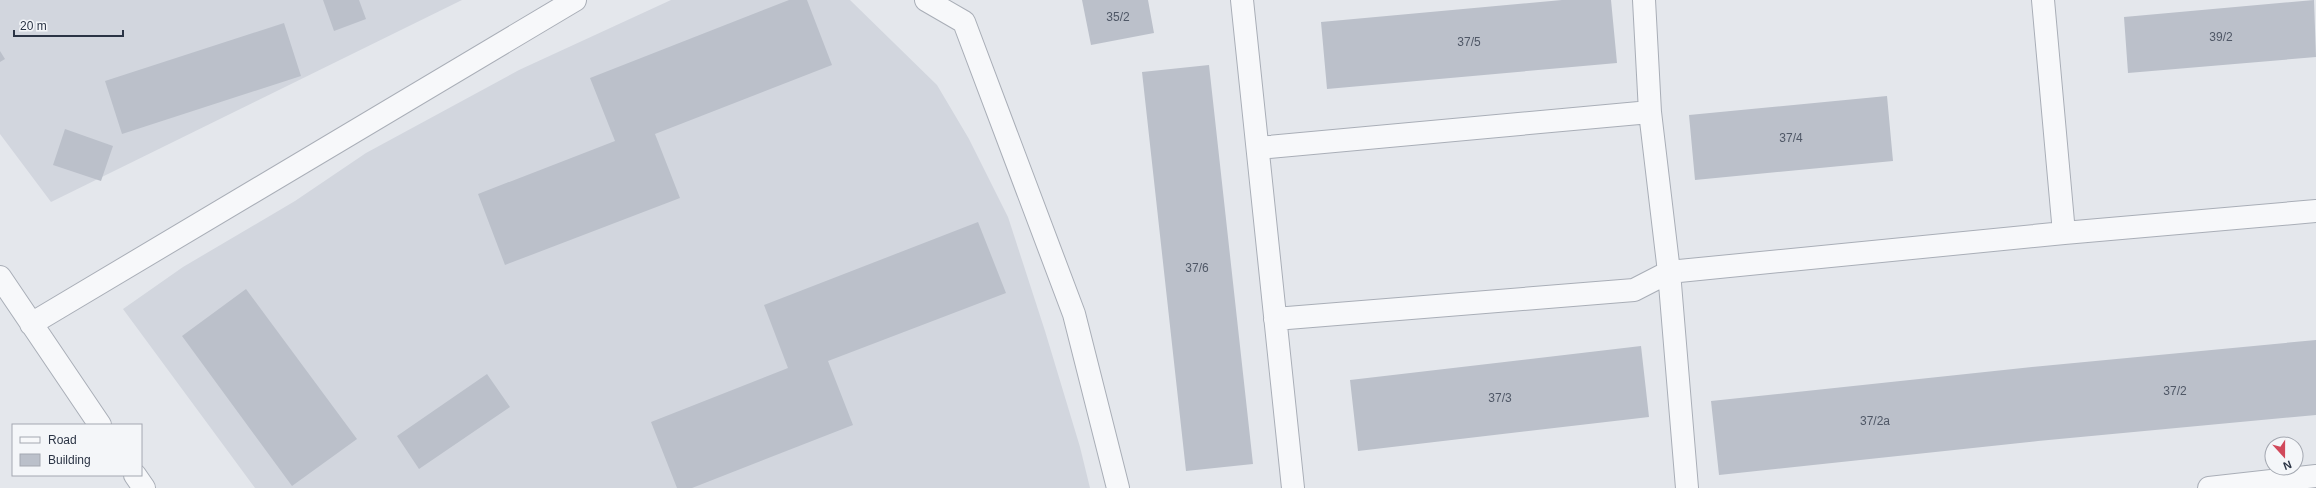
<svg xmlns="http://www.w3.org/2000/svg" width="2316" height="488" font-family="Helvetica,sans-serif">
<style>
.built{fill:#d2d6de}
.building{fill:#bbc0ca}
.lines{fill:none;stroke-linecap:round;stroke-linejoin:round}
.minor-casing{stroke:#a9aeb7;stroke-width:24}
.minor{stroke:#f7f8fa;stroke-width:22}
.labels{text-anchor:middle;stroke-width:3;stroke-linejoin:round;paint-order:stroke}
.number-label{font-size:12px;fill:#4f5766}
</style>
<rect width="100%" height="100%" fill="#e4e7ec"/>
<!-- built -->
<path class="built" d="M0,0H462L51,202L0,134Z
M671,0H850L937,85L969,139L1008,217L1045,331L1080,447L1090,488H255L123,309L183,267L295,201L366,153L519,70Z"/>
<!-- building -->
<path class="building" d="M323,0H359L366,19L334,31Z
M789,0H807L832,65L655,134L680,198L505,265L478,194L615,141L590,78Z
M1082,0H1148L1154,33L1091,45Z
M1562,0H1611L1617,63L1327,89L1321,22Z
M2314,0L2316,57L2128,73L2124,17Z
M284,23L301,76L122,134L105,81Z
M0,51L5,59L0,62Z
M1209,65L1253,464L1186,471L1142,72Z
M1887,96L1893,161L1695,180L1689,115Z
M65,129L113,146L101,181L53,165Z
M978,222L1006,293L828,361L853,425L692,488H677L651,422L788,368L764,305Z
M246,289L357,439L292,486L182,336Z
M2316,340V415L2038,441L1719,475L1711,401L2032,367Z
M1641,346L1649,417L1358,451L1350,380Z
M487,374L510,407L419,469L397,436Z"/>
<g class="lines">
<defs>
<path id="minor" d="M926,0L964,22L1074,314L1118,488
M1242,0L1293,488
M1644,0L1650,112L1669,272L1687,488
M2043,0L2064,233
M1258,148L1650,112
M0,277L100,425
M1275,319L1634,290L1669,272L2064,233L2316,211
M31,324L575,0
M135,475L144,488
M2209,488L2316,476"/>
</defs>
<!-- minor casing -->
<use href="#minor" class="minor-casing"/>
<!-- minor -->
<use href="#minor" class="minor"/>
</g>
<g class="labels">
<!-- number labels -->
<g class="number-label">
<text x="1118" y="21">35/2</text>
<text x="2221" y="41">39/2</text>
<text x="1469" y="46">37/5</text>
<text x="1791" y="142">37/4</text>
<text x="1197" y="272">37/6</text>
<text x="2175" y="395">37/2</text>
<text x="1500" y="402">37/3</text>
<text x="1875" y="425">37/2a</text>
</g>
</g>
<!-- legend -->
<rect x="12" y="424" width="130" height="52" fill="#f4f6f9" stroke="#a4a8b1"/>
<rect x="20" y="437" width="20" height="6" fill="#f7f8fa" stroke="#a4a8b1"/>
<text x="48" y="444" font-size="12" fill="#2b3445">Road</text>
<rect x="20" y="454" width="20" height="12" fill="#bbc0ca" stroke="#a4a8b1"/>
<text x="48" y="464" font-size="12" fill="#2b3445">Building</text>
<!-- north arrow -->
<g transform="translate(2284 456) rotate(159)"><circle r="19" fill="#f4f6f9" stroke="#a4a8b1"/>
<path d="M0-3L7 15L0 10L-7 15Z" fill="#d1495b"/>
<text y="-6" font-size="11" font-weight="bold" text-anchor="middle" fill="#2b3445">N</text>
</g>
<!-- scale -->
<path d="M14 30v6h109v-6" fill="none" stroke="#2b3445" stroke-width="2"/>
<text x="20" y="30" font-size="12" fill="#2b3445" stroke="#f4f6f9" stroke-width="3" paint-order="stroke">20 m</text>
</svg>
